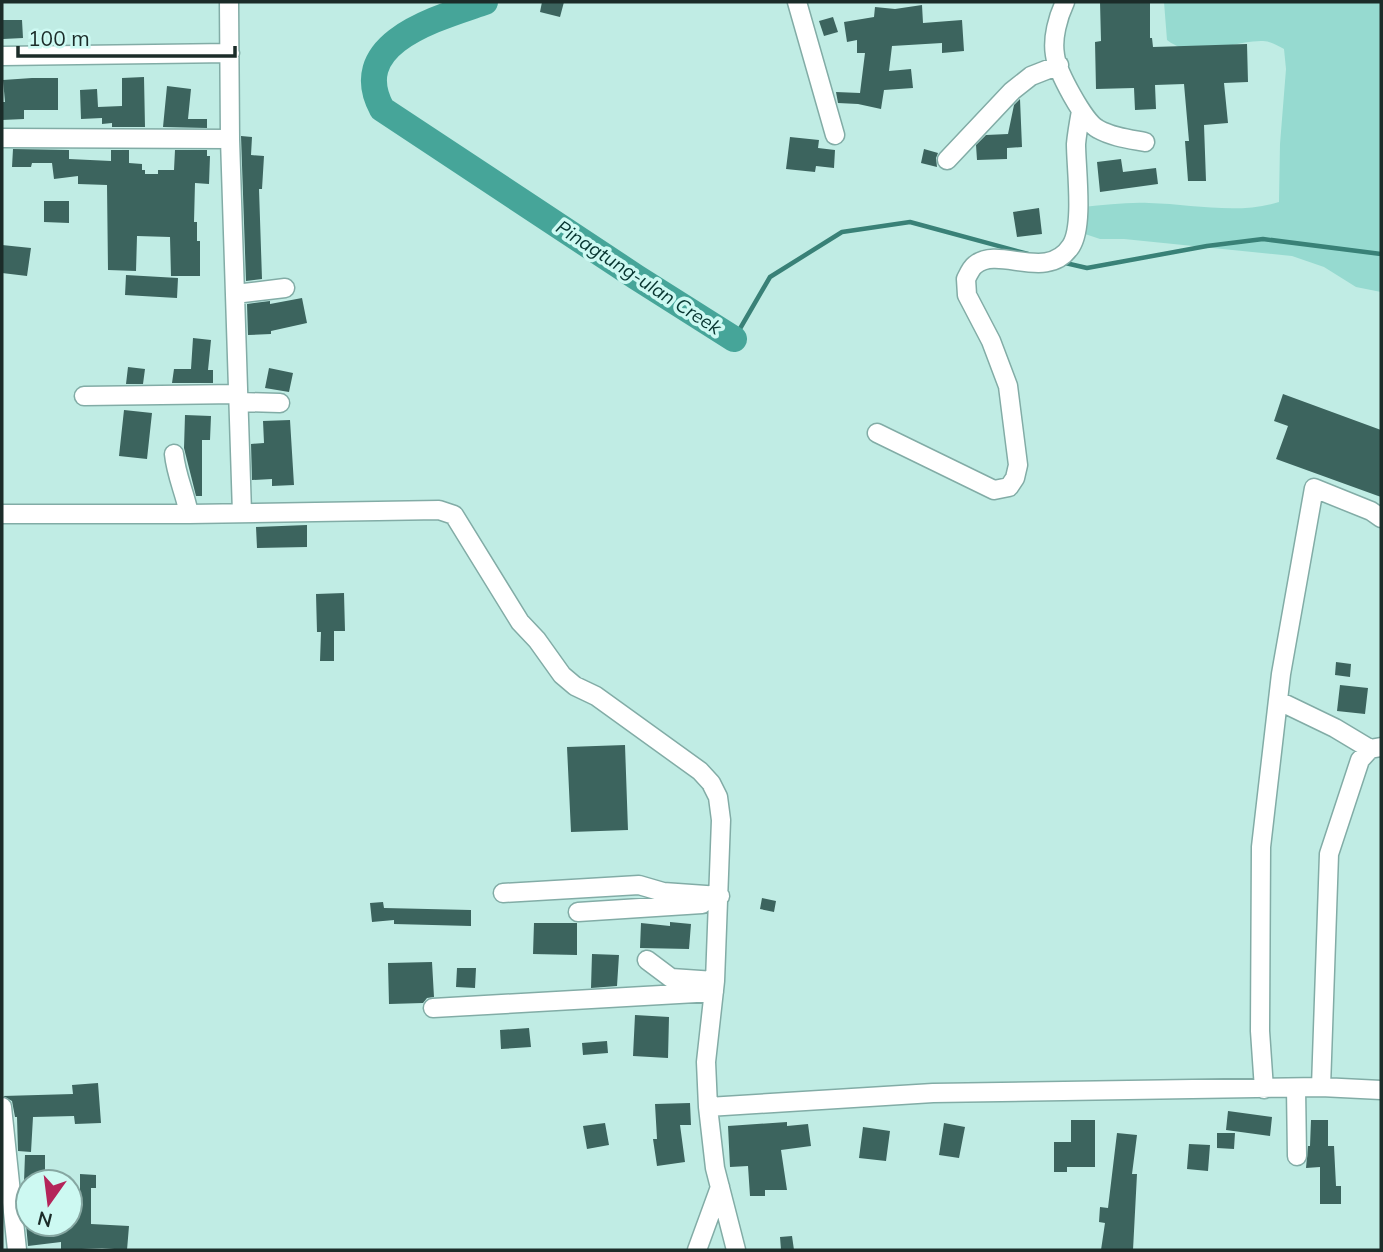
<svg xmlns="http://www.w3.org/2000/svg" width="1383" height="1252" font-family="Mulish,sans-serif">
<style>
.green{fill:#96dad0}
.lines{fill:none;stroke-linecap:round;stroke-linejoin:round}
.stream{stroke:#398177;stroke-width:4.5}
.river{stroke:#46a599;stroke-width:26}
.building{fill:#3c645e}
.minor-casing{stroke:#82aca6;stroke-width:21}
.minor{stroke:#fff;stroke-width:18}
.labels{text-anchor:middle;stroke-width:7;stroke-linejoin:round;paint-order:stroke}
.water-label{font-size:19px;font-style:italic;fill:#06342f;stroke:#cdf9f2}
</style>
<rect width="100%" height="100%" fill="#c0ece4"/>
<!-- green -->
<path class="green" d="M1164,2H1381V292L1356,287L1324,267L1292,256L1124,239H1100L1082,233L1083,207C1105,205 1127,202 1149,203C1192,204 1237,215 1279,202L1280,144L1286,69L1284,49C1278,46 1270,41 1263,41C1230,40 1197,63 1167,40Z"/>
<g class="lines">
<!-- stream -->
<path class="stream" d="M1061,262L1087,268L1207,246L1263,239L1381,254
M734,339L770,277L842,232L910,222L1028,254"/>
<!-- river -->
<path class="river" d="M485,2C439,18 346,42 382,109L636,277L734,339"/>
</g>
<!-- building -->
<path class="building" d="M542,2H564L560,17L540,12Z
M1100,2H1150V38H1152L1153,47L1247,44L1248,82L1224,83L1228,123L1204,125L1206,181H1188L1185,141H1189L1184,84L1155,85L1156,109L1135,110L1134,88L1096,89L1095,42L1101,41Z
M922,5L923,23L962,20L964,51L942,53V43L892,46L889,71L911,69L913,88L884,90L881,109L858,104L838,103L836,92L860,93L865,53H857V40L847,42L844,22L874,17L875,7L895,9Z
M833,17L838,32L824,36L819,21Z
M3,20H22L23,38L3,39Z
M144,77L145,127H112V123L102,124V118L81,119L80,90L97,89L98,107L122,106V78Z
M32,78H58V110H24V119L2,120V102H5L3,80Z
M167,86L191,89L188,119H207V128L163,127Z
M1020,99L1022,147L1007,148V159L977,160L976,145L986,135L1008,134L1014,105Z
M241,136L252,137L251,155L264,156L262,189H259L262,279L246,281Z
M790,137L819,140L818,148L835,150L834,168L816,166L815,172L786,169Z
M13,149L69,150V159L111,161V150H129V163L142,164V170H145V174H158V170H174L175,150H207V156H210L209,184L195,183L194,222H197V241H200V276H171L170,237L137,236L136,271L108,270L107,185L78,184V176L54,179L52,163H32L31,167H12Z
M924,149L938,153L936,158L937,167L921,163Z
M1121,159L1123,172L1156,168L1158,184L1100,192L1097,162Z
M44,201H69V223L44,222Z
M1039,208L1042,234L1017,237L1013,212Z
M2,245L31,248L27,276L2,273Z
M126,275L178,278L177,298L125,295Z
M302,298L307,323L271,331V334L248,335L247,304L270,301V304Z
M193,338L211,340L208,370H213V383H172L174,369H191Z
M128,367L145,369L143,384H126Z
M269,368L293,373L289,392L265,388Z
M1283,394L1381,430V497L1276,459L1288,426L1274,421Z
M124,410L152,413L147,459L119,456Z
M185,415L211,416L210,440H202V496H196L184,448Z
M290,420L294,485L272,486V479L252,480L251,444L264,443L263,421Z
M307,525V547L257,548L256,527Z
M344,593L345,631H334V661H320L321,632H317L316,594Z
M1336,662L1351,664L1350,677L1335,675Z
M1340,685L1368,688L1365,714L1337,711Z
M625,745L628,830L571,832L567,747Z
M762,898L776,901L774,912L760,909Z
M383,902L384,908L471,910V926L394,924V920L372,922L370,903Z
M670,922L691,924L689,949L640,948L641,923L670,926Z
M534,923H577V955L533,954Z
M592,954L619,955L617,986L591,988Z
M432,962L434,997L427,998L423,1003L389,1004L388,963Z
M457,968H476L475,988L456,987Z
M635,1015L669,1017L668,1058L633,1056Z
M529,1028L531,1047L501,1049L500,1030Z
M607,1041L608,1053L583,1055L582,1043Z
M98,1083L101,1123L75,1124L74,1116L33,1117L31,1152L18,1151L17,1117H15L12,1101L3,1096L73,1094L72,1085Z
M690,1103L691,1125H680L685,1162L657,1166L653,1139H657L655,1104Z
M1228,1111L1272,1117L1270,1136L1226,1130Z
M1071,1120H1095V1167H1067V1172H1054V1142H1071Z
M1311,1120H1328V1146H1334L1336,1186H1341V1204H1320V1167L1306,1168L1308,1146H1310Z
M787,1122V1126L808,1124L811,1146L781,1150L787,1190H765V1196H750L748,1166L730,1167L728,1126Z
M605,1123L609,1145L587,1149L583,1126Z
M944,1123L965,1127L959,1158L939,1155Z
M863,1127L890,1131L886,1161L859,1158Z
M1117,1133L1137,1135L1132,1174H1137L1133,1250H1101L1105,1223L1099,1222L1100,1207L1108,1208Z
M1217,1133H1235L1234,1149L1217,1148Z
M1189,1144L1210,1145L1208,1171L1187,1169Z
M25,1155H45V1182H24Z
M80,1174L96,1175V1188H91V1224L129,1226L127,1250L102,1248L61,1250V1242L28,1246L26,1224H70V1199H80Z
M792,1236L794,1250H781L780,1237Z"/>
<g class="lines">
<defs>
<path id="minor" d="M229,2L230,139L242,513
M797,2L835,135
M1065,2C1058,17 1052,38 1055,55C1057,71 1084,122 1098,129C1112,137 1129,139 1145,142
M2,56L230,53
M2,138L230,139
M947,160L1012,91L1031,76L1059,65
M235,294L285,288
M84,396L238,394
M239,402L280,403
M877,433L994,490L1009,487L1015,478L1018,465L1008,386L991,341L967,295L966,279C968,275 971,268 975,265C999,245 1047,283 1071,246C1084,226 1076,168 1076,144C1077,133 1079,122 1081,111
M174,454C176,475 185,493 189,514
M2,514H189L439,510L454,515L520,622L537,640L562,675L575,686L596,696L700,771L711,783L718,797L721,820L715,981L706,1062L708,1107L715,1168L736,1250
M1279,701L1335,728L1370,749
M503,893L639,885L663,892L720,896
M578,912L702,904
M647,960L671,978L715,981
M433,1008L714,992
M1321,1087L1329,854L1360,760L1370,749L1381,747
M1296,1088L1297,1156
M1264,1089L1260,1031L1261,847L1281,674L1314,488L1371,511L1381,518
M2,1107L17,1250
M708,1107L933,1093L1321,1087L1381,1090
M697,1250L720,1187"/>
</defs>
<!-- minor casing -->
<use href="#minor" class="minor-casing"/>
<!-- minor -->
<use href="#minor" class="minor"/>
</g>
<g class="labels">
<!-- water labels -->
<g class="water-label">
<text transform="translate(639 277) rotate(33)" y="7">Pinagtung-ulan Creek</text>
</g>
</g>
<!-- border -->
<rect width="1383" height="1252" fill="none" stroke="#1b2c29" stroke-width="7"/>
<!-- north arrow -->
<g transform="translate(49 1203) rotate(194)"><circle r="33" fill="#cdf9f2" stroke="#86a7a2" stroke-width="2"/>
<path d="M0-5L12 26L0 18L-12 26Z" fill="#b4255a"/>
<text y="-10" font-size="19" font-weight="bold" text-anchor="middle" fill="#1b2c29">N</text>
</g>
<!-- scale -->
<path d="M18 46v10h217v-10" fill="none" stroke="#1b2c29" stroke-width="3.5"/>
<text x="28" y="46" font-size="21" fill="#1b2c29" stroke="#cdf9f2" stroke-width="5" paint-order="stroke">100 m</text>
</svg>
